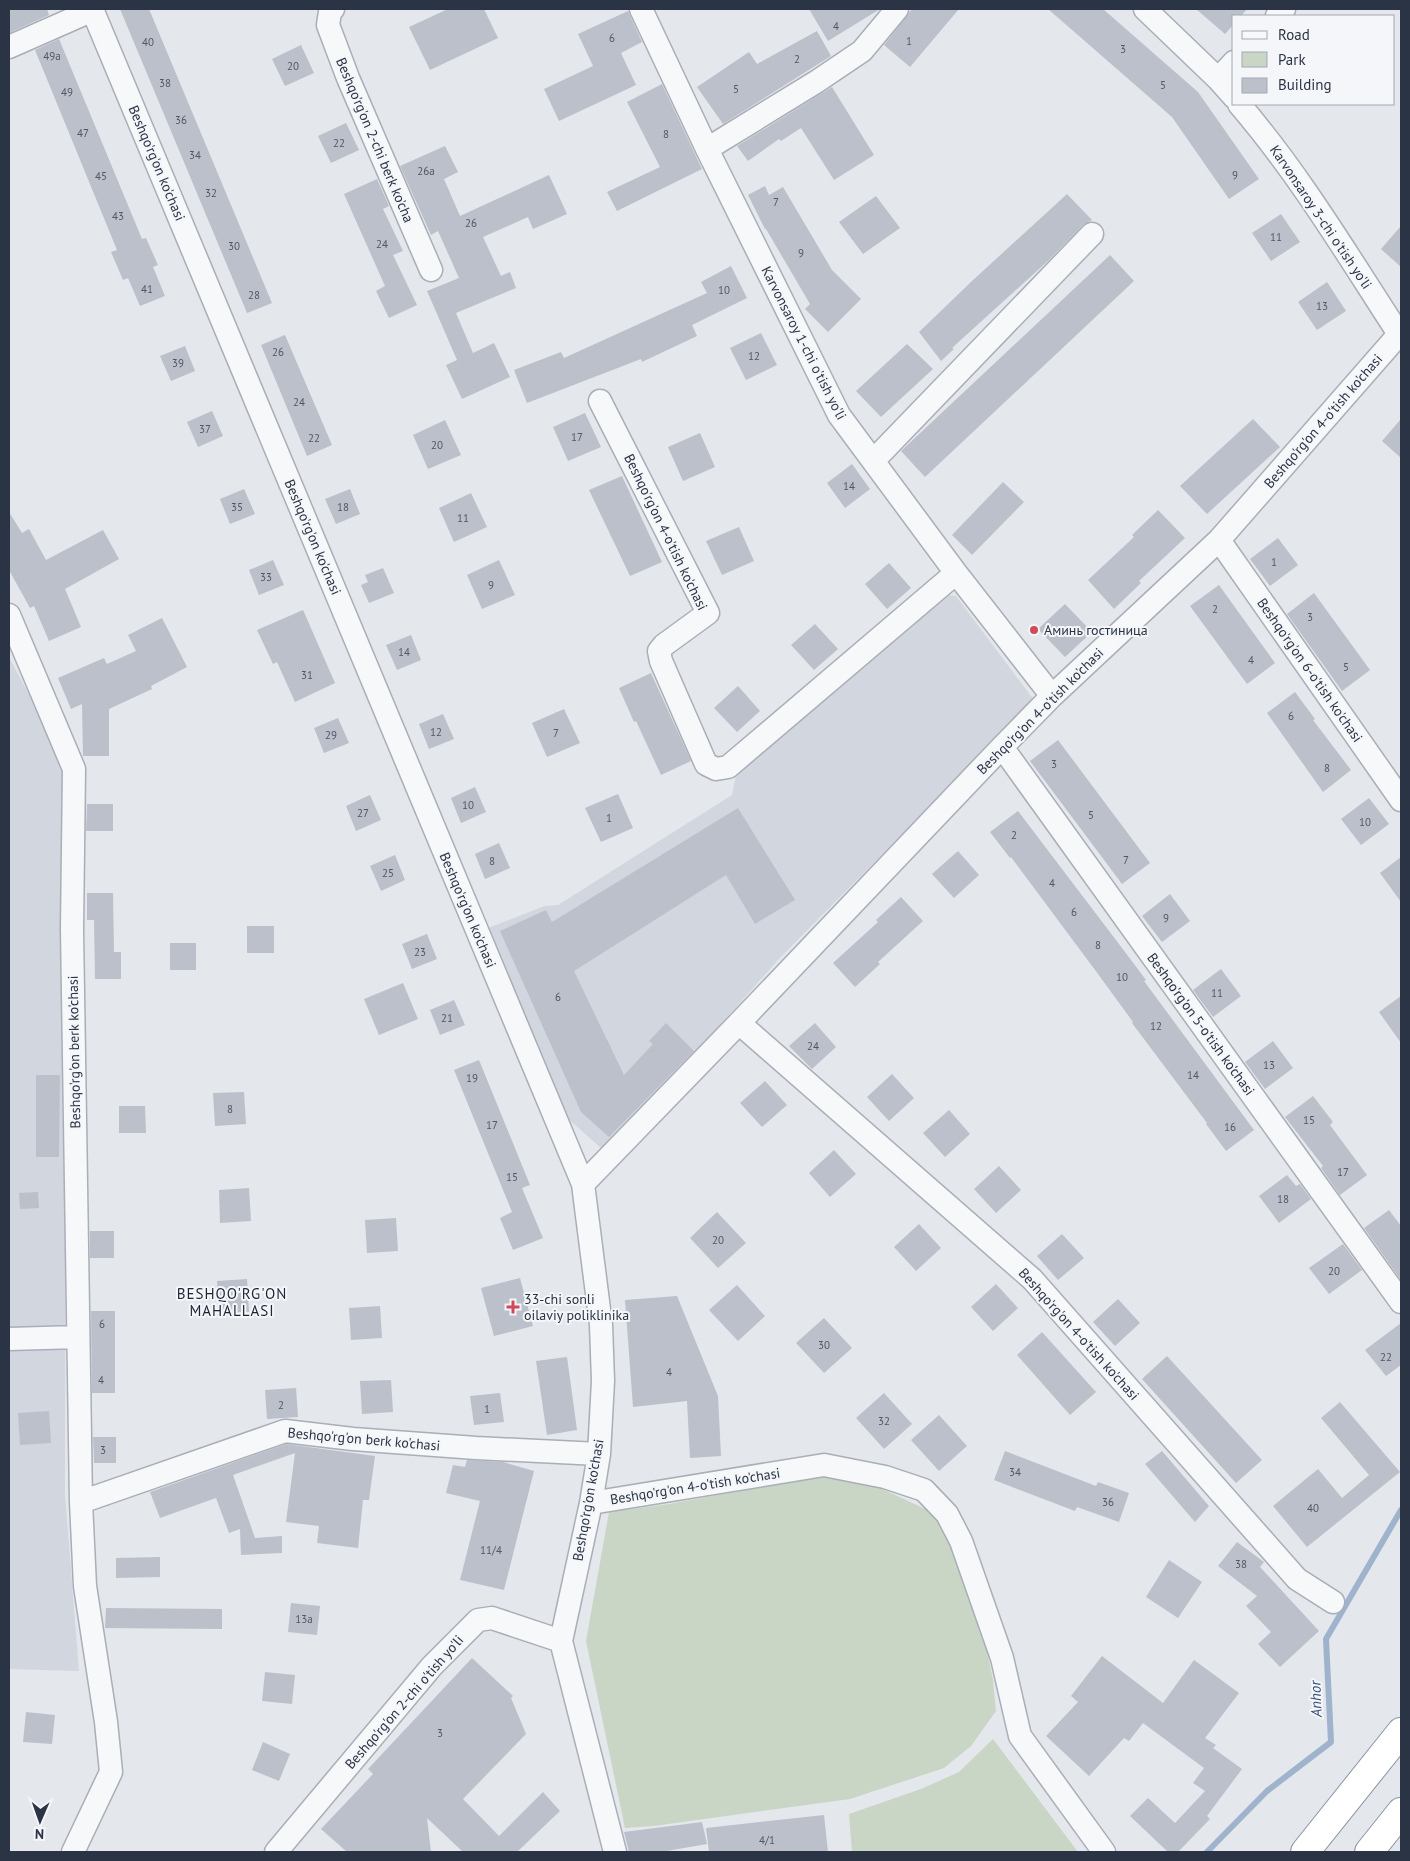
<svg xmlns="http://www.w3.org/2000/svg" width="1410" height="1861" font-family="'PT Sans',sans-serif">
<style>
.built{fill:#d2d6de}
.green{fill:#c9d6c5}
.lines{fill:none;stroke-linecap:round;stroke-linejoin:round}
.stream{stroke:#9fb4cc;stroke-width:6}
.building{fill:#bbc0ca}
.minor-casing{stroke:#a9aeb7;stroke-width:25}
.highway-casing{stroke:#8b94a3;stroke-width:30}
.minor{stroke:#f7f8fa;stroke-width:22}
.highway{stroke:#fff;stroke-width:28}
.poi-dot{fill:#d1495b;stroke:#f4f6f9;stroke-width:2}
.labels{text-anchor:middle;stroke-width:4;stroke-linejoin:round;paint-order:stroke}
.number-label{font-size:11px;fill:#4f5766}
.street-label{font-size:14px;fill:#2b3445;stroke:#f4f6f9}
.poi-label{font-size:14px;fill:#2b3445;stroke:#f4f6f9;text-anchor:start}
.neighbourhood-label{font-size:15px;letter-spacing:1px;fill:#1d2536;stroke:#f4f6f9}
.water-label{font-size:15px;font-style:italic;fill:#34527a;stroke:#f4f6f9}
</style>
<rect width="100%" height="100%" fill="#e4e7ec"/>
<!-- built -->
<path class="built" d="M947,595L956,596L1034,700L779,959L695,1053L602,1149L564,1115L488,928L545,906L558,905L732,795L737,770Z
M9,657L66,764L65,1494L79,1671L9,1669Z"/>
<!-- green -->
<path class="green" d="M824,1475L863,1480L938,1515L980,1617L993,1680L996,1711L971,1746L944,1768L850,1799L654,1826L625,1828L586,1641L609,1512L669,1504Z
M993,1739L1078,1852H852L849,1814L921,1789L959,1772Z"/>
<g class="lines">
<!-- stream -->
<path class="stream" d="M1207,1852L1267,1791L1331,1742L1326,1639L1401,1510"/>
</g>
<!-- building -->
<path class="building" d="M9,9H47L49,15L9,33Z
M120,9H149L272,303L247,313Z
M448,9H484L498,38L430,70L409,27Z
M809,9H880L828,41Z
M912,9H959L910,67L884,45Z
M1048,9H1103L1198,92L1259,179L1229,199L1172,117Z
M1196,9H1247L1241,16H1234V24L1225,34Z
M628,11L642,42L621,53L636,85L559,121L544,89L593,66L578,34Z
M817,31L831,56L723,124L697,87L749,52L757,64Z
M59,39L142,239L146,238L158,265L153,267L165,296L140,306L128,278L123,280L111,252L117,250L35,50Z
M301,45L314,73L285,86L272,59Z
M662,84L702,169L617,211L607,192L660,167L627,102Z
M832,87L874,155L834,180L801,128L781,141L779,139L748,161L737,146Z
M346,123L359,150L331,163L318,136Z
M445,146L458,172L444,179L460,216L549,175L567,214L533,229L528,217L483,237L501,276L510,272L516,288L456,313L473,353L494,343L510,377L462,399L446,365L457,360L427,291L459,278L438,231L431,235L400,166Z
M377,179L389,206L383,209L403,251L393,255L417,305L389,318L376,291L385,286L344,194Z
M765,186L769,195L783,187L832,270L861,299L828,332L805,309L810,304L766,229H765L748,195Z
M1067,194L1092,220L1083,225L1049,260L952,348L954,349L941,361L919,332L972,281Z
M876,196L900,228L863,254L839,222Z
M1281,214L1300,242L1271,261L1252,233Z
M1401,226V267L1381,249Z
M1110,255L1134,281L925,477L901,451Z
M731,266L747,298L692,325L697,336L642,362L641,359L527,403L514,370L561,352L564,358L707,293L701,282Z
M1327,282L1346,311L1317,330L1298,302Z
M761,333L777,365L746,380L730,348Z
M285,335L332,445L307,456L261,345Z
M907,344L933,369L881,417L856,391Z
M185,346L195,371L171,381L160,356Z
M212,411L223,436L198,447L187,422Z
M585,413L601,447L568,461L553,427Z
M1253,419L1280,447L1207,514L1180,486Z
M1401,419V458L1382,441Z
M445,420L461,455L428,469L413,435Z
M700,433L715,467L683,481L668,447Z
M852,464L870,489L845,508L827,483Z
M622,476L662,562L630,576L589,490Z
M1003,482L1024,502L972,555L952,535Z
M244,489L255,514L230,524L220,499Z
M350,489L360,514L336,524L325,499Z
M471,493L487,527L454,542L439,508Z
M1158,510L1185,538L1139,581L1141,583L1114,609L1088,580L1134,537L1132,535Z
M9,512L22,533L29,529L46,560L103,530L119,559L65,589L81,627L49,641L34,606L30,608L9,570Z
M739,527L754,561L722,575L706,541Z
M1278,538L1298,565L1270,586L1250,559Z
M273,560L284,585L259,595L249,570Z
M499,560L515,595L482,609L467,575Z
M889,563L911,588L887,609L865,584Z
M383,568L394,593L369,603L361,585L368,582L365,575Z
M1219,585L1275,663L1247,684L1190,606Z
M1314,593L1370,670L1342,691L1287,614Z
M1065,604L1092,632L1065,657L1038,629Z
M303,610L335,683L295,702L277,662L273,664L257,630Z
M162,618L187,667L151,686L152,689L109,709V756H83L82,704L71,709L58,678L104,658L107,664L136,651L128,635Z
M815,624L838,649L814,670L791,645Z
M411,635L421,660L397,670L386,645Z
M651,673L691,761L661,775L636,721L634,722L619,688Z
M738,686L760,711L737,732L714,708Z
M1295,692L1315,719L1313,720L1351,770L1323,792L1267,713Z
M564,709L580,743L547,757L532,723Z
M443,714L454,739L429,749L419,724Z
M338,718L349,743L324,753L314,728Z
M1058,740L1150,863L1122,884L1030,761Z
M475,787L486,812L461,823L451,798Z
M618,794L633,828L601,842L585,808Z
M370,795L381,820L356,831L346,806Z
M1369,798L1389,824L1361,845L1341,819Z
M87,804H113V831H86Z
M738,808L795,900L755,924L726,875L574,971L624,1075L653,1044L649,1041L666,1023L694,1051L609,1137L581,1112L500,931L546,910L552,922Z
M1018,811L1122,948L1146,980L1144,981L1254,1130L1226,1151L1206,1124L1207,1123L1132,1023L1133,1022L1098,974L1011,857L1010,858L990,832Z
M499,843L510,868L485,879L475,854Z
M958,851L979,875L954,898L932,874Z
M395,855L405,880L381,891L370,866Z
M1401,857V902L1380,873Z
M87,893H113L114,952H121V979H95L94,920H87Z
M1170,894L1190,921L1162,942L1142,916Z
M901,897L923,921L878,962L880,964L855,987L833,963L878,922L876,920Z
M247,926H274V953H247Z
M427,934L437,959L412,969L402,944Z
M170,943H196V970H170Z
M1221,969L1241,996L1213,1017L1193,990Z
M403,983L418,1019L379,1035L364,999Z
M1401,996V1043L1379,1012Z
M454,1000L465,1025L440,1035L430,1010Z
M815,1023L836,1047L812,1069L789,1046Z
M1273,1041L1293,1068L1265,1089L1245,1062Z
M479,1060L530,1185L522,1188L543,1238L513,1250L500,1218L512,1212L454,1070Z
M892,1074L914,1098L889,1121L867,1097Z
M36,1075H60L59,1157H36Z
M765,1081L787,1105L762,1127L740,1103Z
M244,1092L246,1124L215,1126L213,1093Z
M1313,1096L1333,1122L1330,1125L1367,1175L1340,1195L1321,1168L1323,1166L1285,1117Z
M119,1106H145L146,1133H119Z
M949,1110L970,1134L945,1157L923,1133Z
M834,1150L856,1174L830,1197L809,1173Z
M999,1166L1021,1190L996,1213L974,1189Z
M1287,1175L1296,1186L1300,1184L1311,1199L1279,1223L1259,1196Z
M249,1188L251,1221L220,1223L219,1190Z
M38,1192L39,1208L20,1209L19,1193Z
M1389,1210L1401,1226V1280L1364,1228Z
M717,1212L746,1243L718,1268L690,1238Z
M396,1218L398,1251L367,1253L365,1220Z
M919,1224L941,1248L916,1271L894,1247Z
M90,1231H114V1258H90Z
M1062,1234L1084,1258L1058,1280L1037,1256Z
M1343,1244L1362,1270L1329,1294L1309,1268Z
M520,1278L533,1326L494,1336L481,1288Z
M247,1279L249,1312L219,1313L217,1281Z
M996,1284L1018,1308L993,1331L971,1307Z
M737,1285L765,1316L738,1341L709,1310Z
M677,1296L718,1396L721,1456L690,1458L687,1401L633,1407L625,1300Z
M1118,1299L1140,1323L1115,1346L1093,1322Z
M380,1306L382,1338L351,1340L349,1308Z
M91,1311H115V1393H92Z
M824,1318L852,1348L824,1373L796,1343Z
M1401,1323V1365L1386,1376L1365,1350Z
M1042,1332L1096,1392L1070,1415L1017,1355Z
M1167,1356L1262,1460L1236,1483L1142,1379Z
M567,1357L577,1430L547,1435L536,1361Z
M391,1380L393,1412L362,1414L360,1381Z
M296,1388L298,1417L267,1419L265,1390Z
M500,1393L504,1422L474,1425L470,1396Z
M884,1393L912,1424L884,1449L856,1418Z
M1340,1402L1400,1472L1307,1547L1273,1506L1318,1469L1342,1498L1369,1475L1321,1418Z
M49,1411L51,1443L20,1445L18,1413Z
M939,1415L967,1446L939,1471L911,1440Z
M93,1437H116V1463H94Z
M286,1444L375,1456L369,1500H363L358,1548L317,1543L319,1526L286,1522L295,1453L233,1475L255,1538L282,1536V1553L241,1555L240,1529L229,1533L216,1498L160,1518L150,1492Z
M1005,1451L1096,1486L1098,1482L1129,1493L1119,1522L1077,1507L1075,1511L994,1480Z
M1162,1451L1209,1506L1195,1522L1145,1464Z
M467,1460L503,1462L534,1471L504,1590L460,1580L480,1501L446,1493L453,1465L465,1467Z
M1237,1542L1264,1562L1260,1567L1319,1631L1280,1667L1258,1644L1271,1632L1246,1606L1257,1596L1218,1566Z
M160,1557V1577L116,1578V1558Z
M1169,1560L1202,1582L1178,1618L1146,1597Z
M291,1603L320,1606L317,1635L288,1632Z
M106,1608L222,1609V1629L105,1628Z
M1102,1656L1163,1703L1194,1660L1239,1693L1205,1738L1216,1745L1213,1748L1242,1769L1207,1816L1210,1819L1178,1852H1168L1130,1816L1148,1798L1175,1823L1205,1791L1193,1783L1204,1768L1143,1723L1129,1741L1124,1738L1089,1776L1046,1736L1078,1702L1071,1696Z
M472,1658L513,1696L511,1698L526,1734L463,1799L499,1836L543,1792L560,1811L517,1852H463L427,1818L431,1852H347L321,1829L373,1774L368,1769Z
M265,1672L295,1675L292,1704L262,1701Z
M26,1712L55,1715L52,1744L23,1742Z
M263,1742L290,1754L279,1781L252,1770Z
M824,1815L828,1852H709L706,1828Z
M702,1822L707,1844L661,1852H629L624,1832Z"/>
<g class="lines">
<defs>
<path id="minor" d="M92,9L583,1184L601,1325L603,1381L599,1454L591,1503L561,1641L615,1852
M333,9L330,12L328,25L348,78L431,270
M641,9L707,149L839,415L956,573L1052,696
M1145,9L1218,79L1234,97
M1277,16L1284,9
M9,47L93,10
M1218,79L1234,62
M1239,104C1300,175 1348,256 1399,334
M707,149L816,82L862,51L897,9
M600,401L708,613L664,645L659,651L661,661L706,764L716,769L728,767L956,573
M874,460L1092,234
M1219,540L1401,800
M9,615L74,769L72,929L81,1502L85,1586L106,1722L111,1772L73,1852
M1002,747L1401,1302
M739,1023L1032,1279L1297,1579L1333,1602
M583,1184L739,1023L1002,747L1052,696L1219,540L1401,332
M9,1339L78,1337
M81,1502L285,1431L353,1439L476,1448L599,1454
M591,1503L824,1465L885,1477L924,1490L947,1514L961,1541L1002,1658L1020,1736L1104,1852
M276,1852L432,1666L478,1620L492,1618L561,1641"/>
<path id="highway" d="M1305,1852L1401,1732
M1369,1852L1401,1812"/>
</defs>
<!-- minor casing -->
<use href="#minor" class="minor-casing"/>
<!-- highway casing -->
<use href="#highway" class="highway-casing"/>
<!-- minor -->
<use href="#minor" class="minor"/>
<!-- highway -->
<use href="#highway" class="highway"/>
</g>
<!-- markers -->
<g class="poi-dot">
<circle cx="1034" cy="630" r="5"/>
<path d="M510.5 1299.5h5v5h5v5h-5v5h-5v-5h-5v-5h5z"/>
</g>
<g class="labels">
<!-- number labels -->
<g class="number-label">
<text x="836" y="30">4</text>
<text x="612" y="42">6</text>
<text x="909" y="45">1</text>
<text x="148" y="46">40</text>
<text x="1123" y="53">3</text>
<text x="52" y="60">49a</text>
<text x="797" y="63">2</text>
<text x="293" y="70">20</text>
<text x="165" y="87">38</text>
<text x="1163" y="89">5</text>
<text x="736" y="93">5</text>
<text x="67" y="96">49</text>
<text x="181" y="124">36</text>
<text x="83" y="137">47</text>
<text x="666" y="138">8</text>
<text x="339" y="147">22</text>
<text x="195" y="159">34</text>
<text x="426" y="175">26a</text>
<text x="1235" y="179">9</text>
<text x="101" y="180">45</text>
<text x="211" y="197">32</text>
<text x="776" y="206">7</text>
<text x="118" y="220">43</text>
<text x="471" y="227">26</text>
<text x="1276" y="241">11</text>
<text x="382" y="248">24</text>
<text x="234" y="250">30</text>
<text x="801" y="257">9</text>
<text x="147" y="293">41</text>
<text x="724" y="294">10</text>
<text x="254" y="299">28</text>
<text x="1322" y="310">13</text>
<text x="278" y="356">26</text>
<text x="754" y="360">12</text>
<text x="178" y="367">39</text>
<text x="299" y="406">24</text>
<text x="205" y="433">37</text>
<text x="577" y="441">17</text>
<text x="314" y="442">22</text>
<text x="437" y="449">20</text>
<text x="849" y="490">14</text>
<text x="237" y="511">35</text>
<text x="343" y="511">18</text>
<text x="463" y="522">11</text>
<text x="1274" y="566">1</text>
<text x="266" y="581">33</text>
<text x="491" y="589">9</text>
<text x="1215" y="613">2</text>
<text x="1310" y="621">3</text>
<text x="404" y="656">14</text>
<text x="1251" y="664">4</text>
<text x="1346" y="671">5</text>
<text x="307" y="679">31</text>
<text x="1291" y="720">6</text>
<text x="436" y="736">12</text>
<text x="556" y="737">7</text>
<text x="331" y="739">29</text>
<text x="1054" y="768">3</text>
<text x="1327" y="772">8</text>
<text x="468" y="809">10</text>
<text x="363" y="817">27</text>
<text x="1091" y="819">5</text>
<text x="609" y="822">1</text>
<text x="1365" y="826">10</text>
<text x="1014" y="839">2</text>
<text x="1126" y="864">7</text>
<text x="492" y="865">8</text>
<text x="388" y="877">25</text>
<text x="1052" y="887">4</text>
<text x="1074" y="916">6</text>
<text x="1166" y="922">9</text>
<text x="1098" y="949">8</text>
<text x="420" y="956">23</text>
<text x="1122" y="981">10</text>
<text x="1217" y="997">11</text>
<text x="558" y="1001">6</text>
<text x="447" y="1022">21</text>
<text x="1156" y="1030">12</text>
<text x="813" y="1050">24</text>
<text x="1269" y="1069">13</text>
<text x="1193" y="1079">14</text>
<text x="472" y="1082">19</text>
<text x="230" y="1113">8</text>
<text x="1309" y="1124">15</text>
<text x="492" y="1129">17</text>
<text x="1230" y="1131">16</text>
<text x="1343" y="1176">17</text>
<text x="512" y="1181">15</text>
<text x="1283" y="1203">18</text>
<text x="718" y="1244">20</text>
<text x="1334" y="1275">20</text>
<text x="102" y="1328">6</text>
<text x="824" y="1349">30</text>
<text x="1386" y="1361">22</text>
<text x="669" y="1376">4</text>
<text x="101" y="1384">4</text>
<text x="281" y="1409">2</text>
<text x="487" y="1413">1</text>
<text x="884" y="1425">32</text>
<text x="103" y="1454">3</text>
<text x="1015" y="1476">34</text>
<text x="1108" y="1506">36</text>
<text x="1313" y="1512">40</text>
<text x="491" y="1554">11/4</text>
<text x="1241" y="1568">38</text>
<text x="304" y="1623">13a</text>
<text x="440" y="1737">3</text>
<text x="767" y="1844">4/1</text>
</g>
<!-- street labels -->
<g class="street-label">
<text transform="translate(375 140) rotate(67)" y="5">Beshqo'rg'on 2-chi berk ko'cha</text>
<text transform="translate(157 163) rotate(67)" y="5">Beshqo'rg'on ko'chasi</text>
<text transform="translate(1321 217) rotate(56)" y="5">Karvonsaroy 3-chi o'tish yo'li</text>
<text transform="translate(804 343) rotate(63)" y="5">Karvonsaroy 1-chi o'tish yo'li</text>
<text transform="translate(1323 421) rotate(-49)" y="5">Beshqo'rg'on 4-o'tish ko'chasi</text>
<text transform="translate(666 532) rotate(64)" y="5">Beshqo'rg'on 4-o'tish ko'chasi</text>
<text transform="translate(313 537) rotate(67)" y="5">Beshqo'rg'on ko'chasi</text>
<text transform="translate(1310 670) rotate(55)" y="5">Beshqo'rg'on 6-o'tish ko'chasi</text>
<text transform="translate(1040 711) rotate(-45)" y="5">Beshqo'rg'on 4-o'tish ko'chasi</text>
<text transform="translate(468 910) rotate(67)" y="5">Beshqo'rg'on ko'chasi</text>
<text transform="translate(1201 1024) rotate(54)" y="5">Beshqo'rg'on 5-o'tish ko'chasi</text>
<text transform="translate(74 1052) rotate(-91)" y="5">Beshqo'rg'on berk ko'chasi</text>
<text transform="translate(1079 1334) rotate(48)" y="5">Beshqo'rg'on 4-o'tish ko'chasi</text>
<text transform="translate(364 1439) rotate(5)" y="5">Beshqo'rg'on berk ko'chasi</text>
<text transform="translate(695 1486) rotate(-9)" y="5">Beshqo'rg'on 4-o'tish ko'chasi</text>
<text transform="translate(588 1500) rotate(-80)" y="5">Beshqo'rg'on ko'chasi</text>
<text transform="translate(404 1702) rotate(-49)" y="5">Beshqo'rg'on 2-chi o'tish yo'li</text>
</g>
<!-- poi labels -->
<g class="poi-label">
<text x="1044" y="635">Аминь гостиница</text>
<text x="524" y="1304">33-chi sonli<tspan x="524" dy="16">oilaviy poliklinika</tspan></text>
</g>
<!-- neighbourhood labels -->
<g class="neighbourhood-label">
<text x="232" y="1299">BESHQO'RG'ON<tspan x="232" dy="17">MAHALLASI</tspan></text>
</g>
<!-- water labels -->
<g class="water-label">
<text transform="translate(1316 1699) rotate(-92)" y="5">Anhor</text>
</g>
</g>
<!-- border -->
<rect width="1410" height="1861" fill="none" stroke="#2b3445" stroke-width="20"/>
<!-- legend -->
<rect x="1232" y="15" width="162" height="90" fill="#f4f6f9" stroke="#a4a8b1"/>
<rect x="1242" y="31" width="25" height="8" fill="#f7f8fa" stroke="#a4a8b1"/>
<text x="1278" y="40" font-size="15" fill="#2b3445">Road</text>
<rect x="1242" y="52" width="25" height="15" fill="#c9d6c5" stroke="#a4a8b1"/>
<text x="1278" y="65" font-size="15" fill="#2b3445">Park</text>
<rect x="1242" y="78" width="25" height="15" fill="#bbc0ca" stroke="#a4a8b1"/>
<text x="1278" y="90" font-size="15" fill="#2b3445">Building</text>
<!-- north arrow -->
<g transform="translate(40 1821) rotate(182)" stroke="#f4f6f9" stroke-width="4" paint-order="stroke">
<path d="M0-4L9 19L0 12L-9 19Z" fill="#2b3445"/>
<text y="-8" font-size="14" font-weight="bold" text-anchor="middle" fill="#2b3445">N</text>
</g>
</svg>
